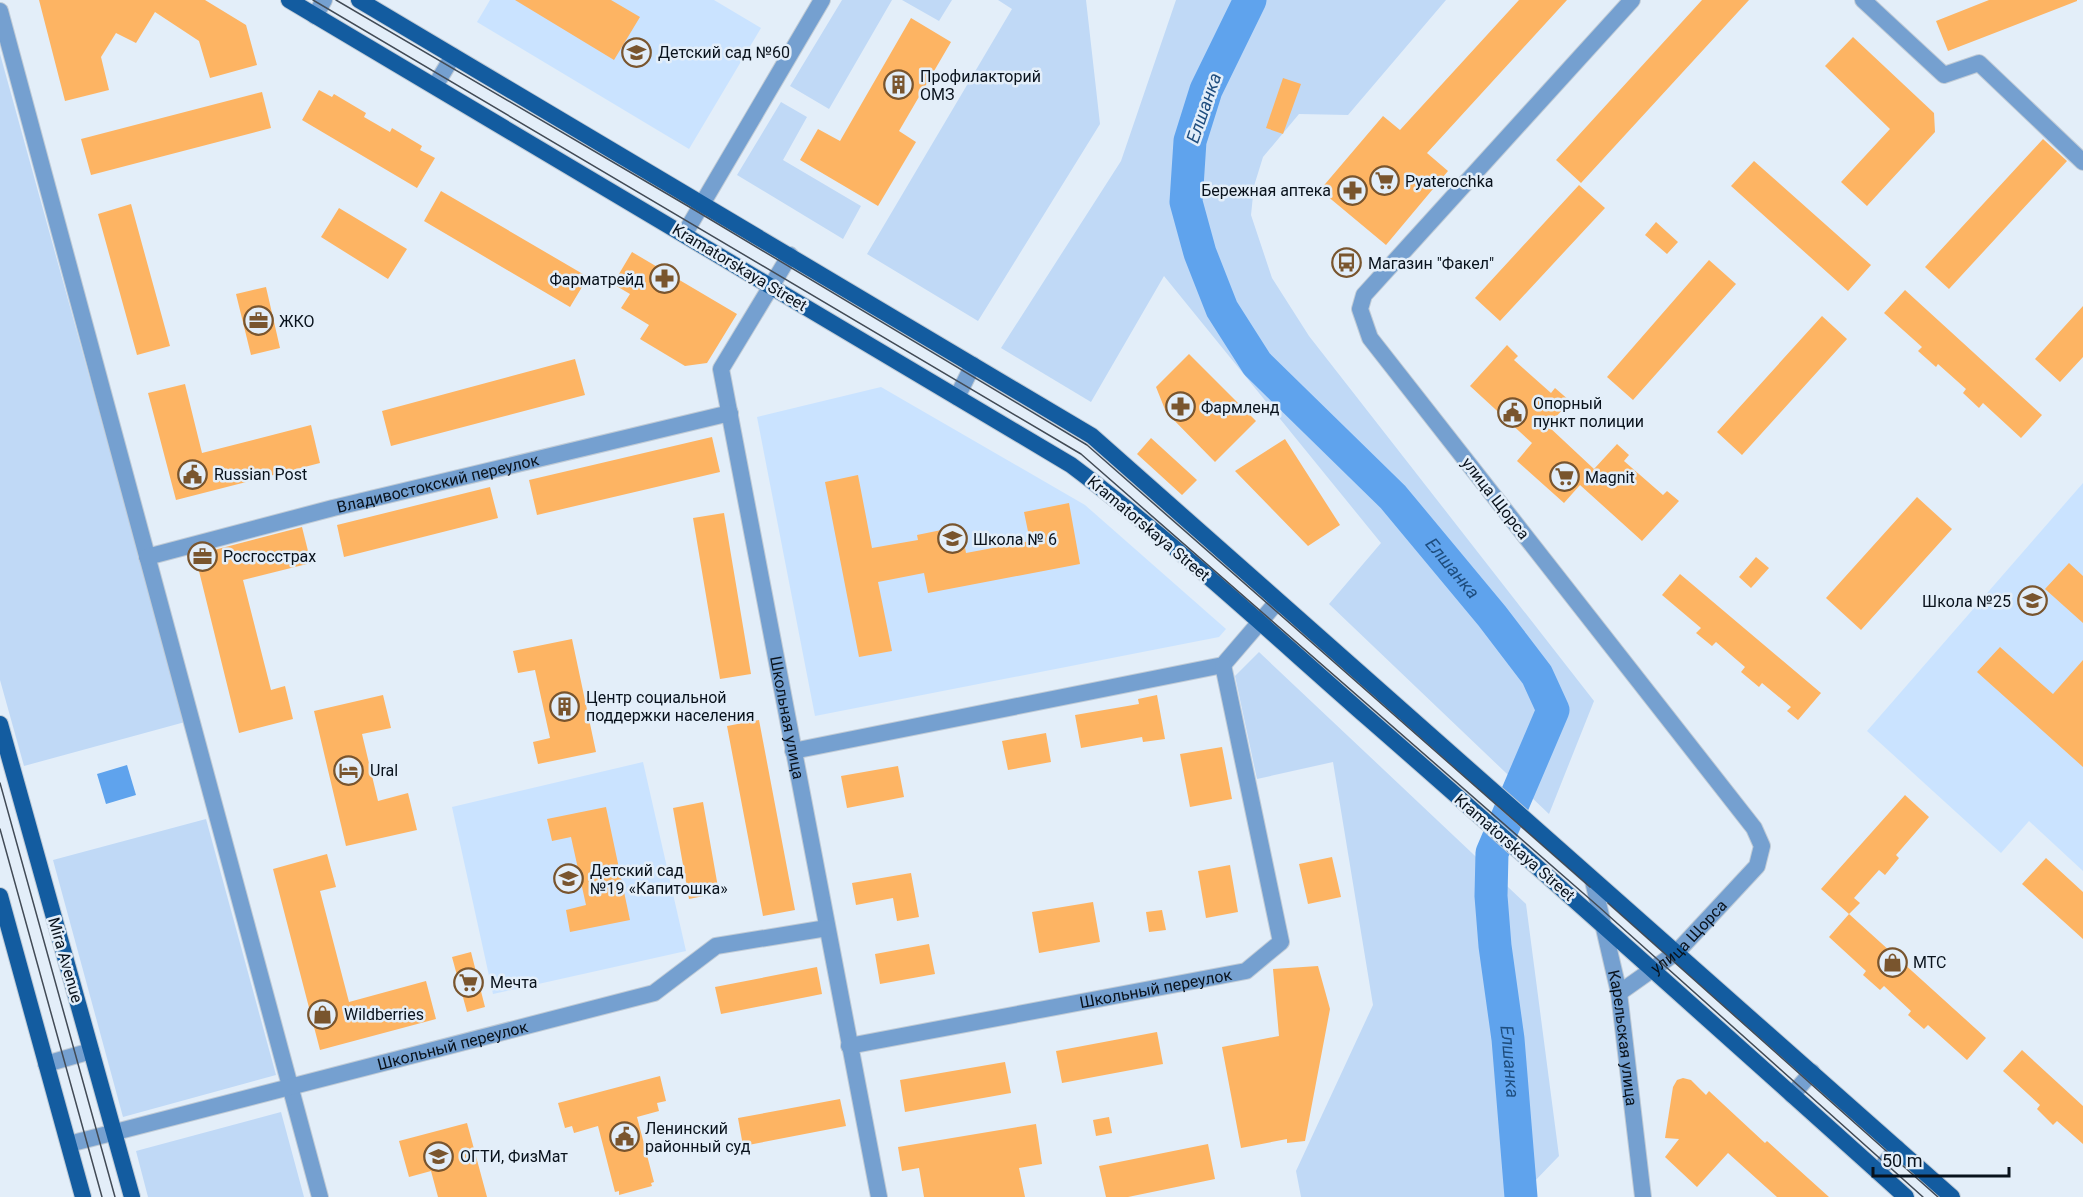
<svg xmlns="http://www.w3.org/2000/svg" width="2083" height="1197" font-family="Roboto,sans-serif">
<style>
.built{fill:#cae3ff}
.green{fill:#c0d9f6}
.water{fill:#5fa3ed}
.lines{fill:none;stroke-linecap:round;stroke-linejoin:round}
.river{stroke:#5fa3ed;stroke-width:33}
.building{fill:#fdb463}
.minor-casing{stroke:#c0cbd6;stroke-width:18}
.tertiary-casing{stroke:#c0cbd6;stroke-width:18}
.primary-casing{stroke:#c0cbd6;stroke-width:18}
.minor{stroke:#75a0d0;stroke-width:16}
.tertiary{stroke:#75a0d0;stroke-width:16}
.primary{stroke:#135ca0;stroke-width:16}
.tram{stroke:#424b56;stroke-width:1.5}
.labels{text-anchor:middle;stroke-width:5;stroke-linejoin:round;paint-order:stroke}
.poi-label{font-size:16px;fill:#09121c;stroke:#e3eef9;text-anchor:start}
.street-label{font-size:16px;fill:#09121c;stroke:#e3eef9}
.water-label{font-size:18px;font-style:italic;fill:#1e4d7e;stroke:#e3eef9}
</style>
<rect width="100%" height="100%" fill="#e3eef9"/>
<!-- built -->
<path class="built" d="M490,0H714L761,28L689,149L477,22Z
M881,387L1085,505L1226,629L1219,637L815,716L757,417Z
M2083,483V871L2029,821L2001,853L1867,731Z
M643,762L686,951L493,994L452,807Z"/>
<!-- green -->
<path class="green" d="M842,0H892L829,109L790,86Z
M902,0H952L939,21Z
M998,0H1086L1100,124L978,321L867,254L1012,9Z
M1176,0H1446L1348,115L1299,114L1263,157L1254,186L1251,215L1272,278L1309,336L1594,701L1549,814L1329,604L1381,543L1164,276L1091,402L1001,348L1121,161Z
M0,54L185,722L24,766L0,680Z
M781,102L807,117L783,160L861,206L843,239L737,175Z
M1259,652L1526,904L1559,1156L1530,1186L1531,1197H1301L1296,1171L1373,1005L1333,762L1257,779L1235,676Z
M206,819L276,1075L123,1117L53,860Z
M281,1112L304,1197H148L136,1151Z"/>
<!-- water -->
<path class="water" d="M127,765L136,795L106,804L97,774Z"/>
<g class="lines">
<!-- river -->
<path class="river" id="s1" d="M1250,0L1206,90L1190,141L1186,202L1200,253L1222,309L1257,364L1393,497L1492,616L1537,675L1553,710L1492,853L1491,896L1495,946L1508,1039L1521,1197"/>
</g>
<!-- building -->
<path class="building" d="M39,0H205L246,25L257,65L210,78L199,41L155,12L136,43L116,33L101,57L109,90L65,101Z
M515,0H611L640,17L614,60Z
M1519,0H1567L1427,153L1448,171L1386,245L1320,190L1383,116L1400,130Z
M1702,0H1749L1581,183L1556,160Z
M1989,0H2077V1L1948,51L1936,21Z
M911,18L951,42L899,131L916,142L878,206L800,160L818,129L840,141Z
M1853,37L1934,113L1935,132L1867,206L1841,182L1890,129L1825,66Z
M1283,78L1301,84L1283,134L1266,128Z
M319,90L332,97L334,94L366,113L364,117L390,132L392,128L422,146L420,150L435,158L417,188L302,120Z
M262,92L271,128L91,175L81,139Z
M2043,139L2067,161L1949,289L1925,267Z
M1754,161L1871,265L1848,291L1731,186Z
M1579,185L1605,208L1500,321L1475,298Z
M441,191L588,277L570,307L424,221Z
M131,204L170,346L137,355L98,214Z
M339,208L407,249L388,279L321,237Z
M1656,222L1678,242L1667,254L1645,235Z
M632,252L737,314L707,363L685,366L640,339L649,325L621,308L630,294L613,284Z
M1709,260L1736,284L1633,400L1607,377Z
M266,287L280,348L251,355L236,294Z
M1905,290L2042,415L2021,438L1983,403L1979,408L1963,393L1966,389L1938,364L1936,367L1918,351L1922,347L1884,313Z
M2083,306V357L2060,382L2035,359Z
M1822,316L1847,339L1742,455L1717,432Z
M1507,345L1518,356L1514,360L1551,393L1555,388L1570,401L1548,426L1594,469L1617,444L1629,455L1624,461L1663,495L1667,491L1679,501L1642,541L1580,485L1564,503L1517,461L1532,443L1470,386Z
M1189,354L1256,421L1215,462L1166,412L1156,387Z
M575,359L585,395L391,446L382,411Z
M185,384L202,453L311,425L320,463L176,500L148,393Z
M712,437L720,472L537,515L529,480Z
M1151,438L1197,480L1182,495L1137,454Z
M1285,439L1340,525L1308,546L1235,471Z
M858,475L872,548L918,540L917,535L961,526L966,553L1030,541L1024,512L1069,503L1080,564L928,593L924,573L878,582L892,651L859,657L825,482Z
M490,487L498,518L344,557L337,525Z
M1917,497L1952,529L1861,630L1826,598Z
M724,513L751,674L720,679L693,518Z
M302,527L311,563L243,580L271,690L285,686L293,719L239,733L195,555Z
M1756,557L1769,568L1751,588L1739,577Z
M2069,563L2083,576V623L2045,589Z
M1680,574L1821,693L1798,720L1787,711L1791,707L1762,683L1759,687L1741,672L1745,667L1716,642L1712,646L1696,633L1701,628L1662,595Z
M572,639L596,752L538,764L533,742L550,738L535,670L518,673L513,651Z
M2000,647L2053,694L2083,660V767L1977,672Z
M383,695L391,728L362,734L378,801L408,793L417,830L346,846L314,711Z
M1157,695L1165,739L1143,742L1142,737L1081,748L1075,715L1139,704L1138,699Z
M759,720L795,910L763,916L727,726Z
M1046,733L1051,762L1008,770L1002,741Z
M1222,747L1232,799L1190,807L1180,754Z
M898,766L904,797L847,808L841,776Z
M1905,795L1929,817L1896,855L1899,858L1885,875L1879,870L1854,898L1860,903L1849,914L1821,889Z
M703,802L719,893L689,899L673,808Z
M606,807L630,920L570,932L566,910L586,905L571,837L552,841L547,819Z
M327,854L336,887L320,891L349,1002L426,981L436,1019L320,1050L273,869Z
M1332,857L1341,897L1308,904L1299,864Z
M2046,858L2083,892V939L2022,884Z
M1230,865L1238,912L1206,918L1198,871Z
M911,873L919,917L897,921L893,898L856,905L852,883Z
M1093,902L1100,942L1039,953L1032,912Z
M1162,910L1166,930L1149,932L1146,912Z
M1849,914L1986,1038L1967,1060L1928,1025L1924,1029L1908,1015L1911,1011L1884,986L1880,990L1863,975L1866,971L1829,937Z
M929,944L935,974L880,984L875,954Z
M471,952L485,1007L467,1012L452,957Z
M1318,966L1330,1009L1305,1141L1287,1143V1139L1241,1148L1222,1047L1279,1036L1273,969Z
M817,967L822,994L721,1014L715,987Z
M1157,1032L1163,1064L1062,1083L1056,1051Z
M2022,1050L2083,1106V1144L2057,1121L2053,1125L2037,1109L2040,1105L2003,1071Z
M1005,1062L1011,1093L905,1112L900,1080Z
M660,1076L666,1101L657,1103L659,1111L637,1117L654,1182L651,1183L652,1186L619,1195V1191L615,1192L598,1126L574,1133L572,1126L565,1128L558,1103Z
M1683,1078L1691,1080L1706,1095L1709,1091L1765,1143L1767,1141L1829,1197H1777L1728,1153L1697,1187L1665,1157L1679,1139L1665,1138L1673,1087L1677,1080Z
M840,1099L846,1126L743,1146L738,1118Z
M1109,1117L1112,1133L1096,1136L1093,1120Z
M467,1123L487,1197H438L431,1171L409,1177L399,1141Z
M1036,1124L1042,1164L1019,1168L1025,1197H924L919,1168L902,1171L898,1147Z
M1208,1144L1215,1179L1128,1197H1106L1099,1166Z"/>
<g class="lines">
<defs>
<g id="minor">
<path d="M1863,0L1944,75L1979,63L2083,162"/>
<path d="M0,11L320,1197"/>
<path d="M315,16L324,0"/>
<path d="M435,86L453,56"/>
<path d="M685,233L822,0"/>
<path id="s2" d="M790,255L721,369L879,1197"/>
<path d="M957,397L973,365"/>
<path id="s3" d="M147,557L333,508L730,413"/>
<path d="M793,751L1223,665L1277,602"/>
<path id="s4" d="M849,1046L1246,971L1281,942L1223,665"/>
<path d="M46,1064L91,1051"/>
<path d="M1792,1095L1812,1072"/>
<path id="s5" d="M69,1144L654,993L716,946L827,928"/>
<path d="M1878,1172L1897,1148"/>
</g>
<g id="tertiary">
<path id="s6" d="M1593,881L1619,993L1643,1197"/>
<path id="s7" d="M1619,993L1677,952L1757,866L1762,846L1754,828L1370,338L1360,309L1364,295L1632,0"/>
</g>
<path id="primary" d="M289,0L1071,465C1175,543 1270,632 1368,718C1549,876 1727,1036 1906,1197
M359,0L1092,436L1952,1197
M0,724L132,1197
M0,896L83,1197"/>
</defs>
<!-- minor casing -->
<use href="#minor" class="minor-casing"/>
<!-- tertiary casing -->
<use href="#tertiary" class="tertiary-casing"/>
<!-- primary casing -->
<use href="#primary" class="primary-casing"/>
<!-- minor -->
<use href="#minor" class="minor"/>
<!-- tertiary -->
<use href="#tertiary" class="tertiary"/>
<!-- primary -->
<use href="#primary" class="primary"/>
<!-- tram -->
<path class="tram" d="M313,0L1081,454L1599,907L1923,1197
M336,0L698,212L1087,445L1590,887
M0,783L115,1197
M0,829L102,1197
M1608,903L1938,1197"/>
</g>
<!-- icons -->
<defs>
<symbol id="school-ring" viewBox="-11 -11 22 22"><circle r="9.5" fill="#e3eef9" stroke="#79552e" stroke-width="1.5"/><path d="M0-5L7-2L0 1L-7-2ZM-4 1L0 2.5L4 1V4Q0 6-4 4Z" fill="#79552e"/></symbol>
<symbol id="building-ring" viewBox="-11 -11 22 22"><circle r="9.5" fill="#e3eef9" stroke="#79552e" stroke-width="1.5"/><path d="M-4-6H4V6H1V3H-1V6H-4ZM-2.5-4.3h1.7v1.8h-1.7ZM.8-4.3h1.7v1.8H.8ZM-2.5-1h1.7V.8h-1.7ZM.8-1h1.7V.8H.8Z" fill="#79552e"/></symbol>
<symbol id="supermarket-ring" viewBox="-11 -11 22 22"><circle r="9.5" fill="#e3eef9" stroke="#79552e" stroke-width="1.5"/><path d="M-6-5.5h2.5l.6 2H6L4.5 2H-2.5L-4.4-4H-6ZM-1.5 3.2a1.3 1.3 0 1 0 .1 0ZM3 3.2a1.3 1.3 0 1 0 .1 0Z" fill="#79552e"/></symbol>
<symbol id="pharmacy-ring" viewBox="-11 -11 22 22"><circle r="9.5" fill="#e3eef9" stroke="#79552e" stroke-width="1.5"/><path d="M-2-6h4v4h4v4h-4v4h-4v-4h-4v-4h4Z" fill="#79552e"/></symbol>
<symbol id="bus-ring" viewBox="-11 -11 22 22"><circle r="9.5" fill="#e3eef9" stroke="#79552e" stroke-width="1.5"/><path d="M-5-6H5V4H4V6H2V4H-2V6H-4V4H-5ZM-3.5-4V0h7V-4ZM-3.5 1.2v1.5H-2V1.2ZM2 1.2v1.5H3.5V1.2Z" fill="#79552e"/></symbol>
<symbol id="office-ring" viewBox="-11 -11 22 22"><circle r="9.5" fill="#e3eef9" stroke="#79552e" stroke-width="1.5"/><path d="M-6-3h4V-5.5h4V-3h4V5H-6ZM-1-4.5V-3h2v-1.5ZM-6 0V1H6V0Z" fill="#79552e"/></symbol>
<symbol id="civic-ring" viewBox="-11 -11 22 22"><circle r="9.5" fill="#e3eef9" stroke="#79552e" stroke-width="1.5"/><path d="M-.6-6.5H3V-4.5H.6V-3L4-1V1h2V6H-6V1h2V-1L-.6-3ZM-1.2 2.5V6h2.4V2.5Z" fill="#79552e"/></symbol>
<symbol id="hotel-ring" viewBox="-11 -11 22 22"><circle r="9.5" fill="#e3eef9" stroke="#79552e" stroke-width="1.5"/><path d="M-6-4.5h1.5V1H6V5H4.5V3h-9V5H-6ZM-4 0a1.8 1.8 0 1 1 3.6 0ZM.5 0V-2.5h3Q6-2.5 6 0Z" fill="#79552e"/></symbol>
<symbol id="shop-ring" viewBox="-11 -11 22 22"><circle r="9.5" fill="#e3eef9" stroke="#79552e" stroke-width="1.5"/><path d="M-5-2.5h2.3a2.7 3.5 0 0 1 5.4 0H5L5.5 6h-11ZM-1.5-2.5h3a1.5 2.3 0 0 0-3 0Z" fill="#79552e"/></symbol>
<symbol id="university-ring" viewBox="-11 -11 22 22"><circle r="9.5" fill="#e3eef9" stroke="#79552e" stroke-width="1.5"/><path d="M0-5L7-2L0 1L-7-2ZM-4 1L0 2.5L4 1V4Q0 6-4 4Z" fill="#79552e"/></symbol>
</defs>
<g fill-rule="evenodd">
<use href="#school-ring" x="620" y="36" width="33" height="33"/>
<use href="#building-ring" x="882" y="68" width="33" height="33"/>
<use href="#supermarket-ring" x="1368" y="164" width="33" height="33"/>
<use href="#pharmacy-ring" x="1336" y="174" width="33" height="33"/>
<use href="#bus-ring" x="1330" y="246" width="33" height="33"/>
<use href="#pharmacy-ring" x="648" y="262" width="33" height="33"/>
<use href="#office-ring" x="242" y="304" width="33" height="33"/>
<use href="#pharmacy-ring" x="1164" y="390" width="33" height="33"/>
<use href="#civic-ring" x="1496" y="396" width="33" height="33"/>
<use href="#civic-ring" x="176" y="458" width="33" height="33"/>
<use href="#supermarket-ring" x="1548" y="460" width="33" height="33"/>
<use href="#school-ring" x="936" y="522" width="33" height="33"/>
<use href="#office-ring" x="186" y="540" width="33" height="33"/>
<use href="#school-ring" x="2016" y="584" width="33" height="33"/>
<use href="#building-ring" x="548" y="690" width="33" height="33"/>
<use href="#hotel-ring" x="332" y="754" width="33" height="33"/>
<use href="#school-ring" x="552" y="862" width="33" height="33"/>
<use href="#shop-ring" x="1876" y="946" width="33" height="33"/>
<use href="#supermarket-ring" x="452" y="966" width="33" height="33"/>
<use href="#shop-ring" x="306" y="998" width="33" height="33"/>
<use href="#civic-ring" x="608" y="1120" width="33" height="33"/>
<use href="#university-ring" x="422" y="1140" width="33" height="33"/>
</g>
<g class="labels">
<!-- poi labels -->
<g class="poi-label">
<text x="658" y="58">Детский сад №60</text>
<text x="920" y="82">Профилакторий<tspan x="920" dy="18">ОМЗ</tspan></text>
<text x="1405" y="187">Pyaterochka</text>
<text x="1331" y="196" text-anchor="end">Бережная аптека</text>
<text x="1368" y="269">Магазин "Факел"</text>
<text x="644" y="285" text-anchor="end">Фарматрейд</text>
<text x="279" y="327">ЖКО</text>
<text x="1533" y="409">Опорный<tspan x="1533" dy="18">пункт полиции</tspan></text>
<text x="1201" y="413">Фармленд</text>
<text x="214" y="480">Russian Post</text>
<text x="1585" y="483">Magnit</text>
<text x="973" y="545">Школа № 6</text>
<text x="223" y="562">Росгосстрах</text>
<text x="2011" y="607" text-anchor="end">Школа №25</text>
<text x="586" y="703">Центр социальной<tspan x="586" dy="18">поддержки населения</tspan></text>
<text x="370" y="776">Ural</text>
<text x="590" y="876">Детский сад<tspan x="590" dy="18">№19 «Капитошка»</tspan></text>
<text x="1913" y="968">МТС</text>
<text x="490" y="988">Мечта</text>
<text x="344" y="1020">Wildberries</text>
<text x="645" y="1134">Ленинский<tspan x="645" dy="18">районный суд</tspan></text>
<text x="460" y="1162">ОГТИ, ФизМат</text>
</g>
<!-- street labels -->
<g class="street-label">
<text transform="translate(740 267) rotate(31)" y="6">Kramatorskaya Street</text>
<text dy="6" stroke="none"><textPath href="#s3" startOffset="300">Владивостокский переулок</textPath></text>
<text transform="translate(1496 498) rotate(52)" y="6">улица Щорса</text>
<text transform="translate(1149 528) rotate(40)" y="6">Kramatorskaya Street</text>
<text dy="6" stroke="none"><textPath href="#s2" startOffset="488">Школьная улица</textPath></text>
<text transform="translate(1515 847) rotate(41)" y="6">Kramatorskaya Street</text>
<text dy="6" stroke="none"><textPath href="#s7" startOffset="90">улица Щорса</textPath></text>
<text transform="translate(66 960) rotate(74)" y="6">Mira Avenue</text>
<text dy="6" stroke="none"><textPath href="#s4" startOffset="312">Школьный переулок</textPath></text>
<text dy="6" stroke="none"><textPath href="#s6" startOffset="160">Карельская улица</textPath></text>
<text dy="6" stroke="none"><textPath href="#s5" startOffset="396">Школьный переулок</textPath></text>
</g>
<!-- water labels -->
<g class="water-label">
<text transform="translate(1204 108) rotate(-71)" y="6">Елшанка</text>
<text dy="6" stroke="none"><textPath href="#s1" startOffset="676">Елшанка</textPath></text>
<text dy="6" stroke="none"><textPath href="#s1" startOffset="1216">Елшанка</textPath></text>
</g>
</g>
<!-- scale -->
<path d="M1873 1167v9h136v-9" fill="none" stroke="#09121c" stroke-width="3"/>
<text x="1882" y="1167" font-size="18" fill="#09121c" stroke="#e3eef9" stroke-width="4.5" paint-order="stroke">50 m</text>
</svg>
